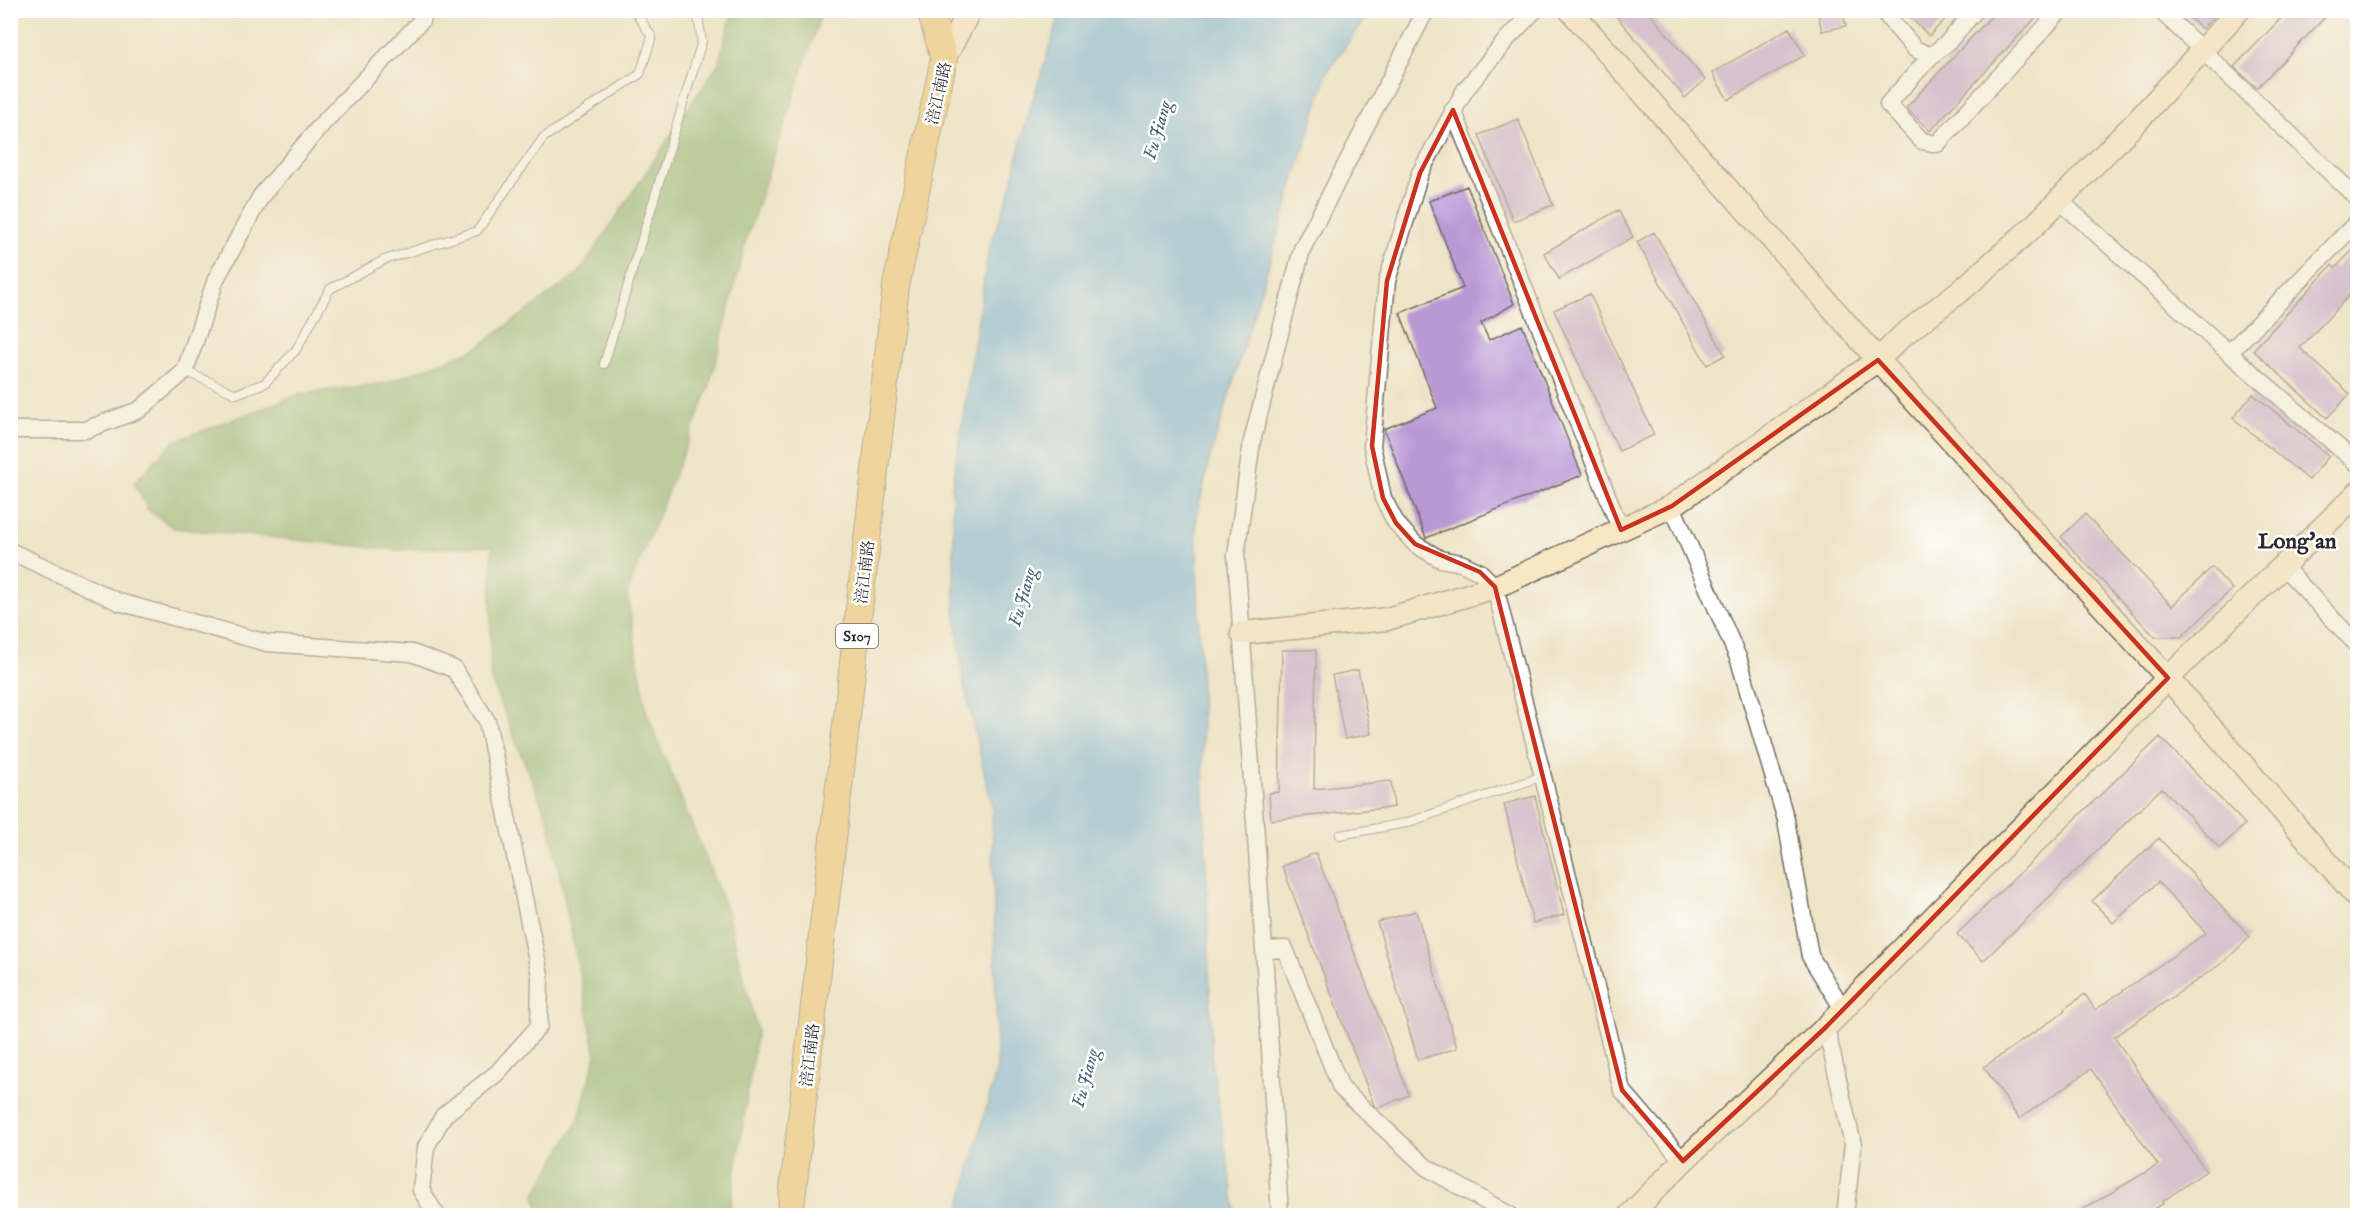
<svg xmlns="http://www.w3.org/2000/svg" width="2368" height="1226" font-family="'IM FELL English','Noto Serif SC',serif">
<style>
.forest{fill:#7fb06a;stroke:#556e4a;stroke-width:1.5}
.water{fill:#6db3e3;stroke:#4c6f87;stroke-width:1.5}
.building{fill:#ba98d4}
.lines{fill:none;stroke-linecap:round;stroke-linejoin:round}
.lane-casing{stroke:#6f6c62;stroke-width:10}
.street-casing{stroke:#6f6c62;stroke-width:19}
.secondary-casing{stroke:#6f6c62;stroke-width:25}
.primary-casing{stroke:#6f6c62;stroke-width:28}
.lane{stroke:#fff;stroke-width:8}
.street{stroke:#fff;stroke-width:16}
.secondary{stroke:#f9e7c3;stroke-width:22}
.primary{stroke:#f0c469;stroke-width:26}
.marked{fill:none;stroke:#c8321e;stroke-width:4.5;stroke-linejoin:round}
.labels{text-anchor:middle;stroke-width:5;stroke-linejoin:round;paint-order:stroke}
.shield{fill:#fff;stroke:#6b6b6b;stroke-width:1.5}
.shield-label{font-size:15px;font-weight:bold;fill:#2b2b2b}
.street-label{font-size:16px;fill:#2b2b2b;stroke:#fff}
.water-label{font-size:18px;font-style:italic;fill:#456175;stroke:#fff}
.district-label{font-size:22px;font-weight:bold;fill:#2b2b2b;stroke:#fff}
</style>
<rect width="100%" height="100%" fill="#fff"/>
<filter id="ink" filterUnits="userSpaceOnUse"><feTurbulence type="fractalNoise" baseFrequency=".0167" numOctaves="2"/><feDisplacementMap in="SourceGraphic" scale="12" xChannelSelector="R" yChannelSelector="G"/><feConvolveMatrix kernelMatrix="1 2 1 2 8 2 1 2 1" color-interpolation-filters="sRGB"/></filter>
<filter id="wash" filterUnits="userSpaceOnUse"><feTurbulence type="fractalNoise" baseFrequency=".008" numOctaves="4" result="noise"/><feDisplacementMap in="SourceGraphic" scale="24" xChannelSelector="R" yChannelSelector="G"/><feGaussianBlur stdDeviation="1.35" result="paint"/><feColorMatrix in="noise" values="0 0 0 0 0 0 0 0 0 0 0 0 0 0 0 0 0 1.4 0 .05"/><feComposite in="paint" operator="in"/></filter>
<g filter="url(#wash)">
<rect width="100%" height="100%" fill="#eee4c7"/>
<!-- forest -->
<path class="forest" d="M733,11H822L746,240L709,388L627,593L647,714L726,908L757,1030L729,1215H540L535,1194L578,1121L596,1055L549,822L490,678L492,546L396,550L174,528L148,510L134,483L173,442L300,394L386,383L475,349L579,273L718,64Z"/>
<!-- water -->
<path class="water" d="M1061,11H1370L1327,73L1209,461L1196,521L1212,1065L1236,1215H958L997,1068L992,806L963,680L955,610L952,487L989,248L1011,188L1024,128Z"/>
<g id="blocks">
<!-- building -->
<path class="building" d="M1611,10H1647L1705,80L1685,98Z
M1817,10H1842L1846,26L1822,31Z
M1903,10H1954L1929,36Z
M1997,10H2043L1930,131L1906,108Z
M2181,10H2220L2202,29Z
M2289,10H2332L2257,88L2234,67Z
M1789,28L1805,55L1728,100L1712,73Z
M1518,119L1553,205L1513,221L1479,135Z
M1467,186L1514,304L1481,323L1489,340L1522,325L1582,475L1426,538L1384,429L1437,408L1400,313L1463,288L1429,201Z
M1618,210L1633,237L1559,279L1544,253Z
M1654,232L1725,355L1707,365L1637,242Z
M2358,245V286L2300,348L2350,394L2327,418L2253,350L2332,265L2335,268Z
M1590,294L1654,435L1619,451L1554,310Z
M2253,394L2329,456L2309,480L2233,418Z
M2085,514L2172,606L2212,567L2232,589L2181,637H2155L2061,537Z
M1282,650H1316L1314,789L1391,781L1394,807L1271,820L1269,793L1279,792Z
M1358,670L1371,734L1345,739L1332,675Z
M2160,737L2245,824L2220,848L2162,788L1983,961L1957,934Z
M1535,796L1564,915L1533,923L1504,804Z
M2159,838L2250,937L2225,961L2114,1037L2206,1171L2162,1202L2163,1204L2144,1215H2073L2158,1165L2091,1069L2019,1119L1984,1067L2065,1011L2064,1009L2085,994L2095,1010L2206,933L2158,882L2113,923L2092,901Z
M1316,853L1409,1095L1378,1108L1374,1105L1282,866Z
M1416,911L1457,1048L1418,1060L1377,922Z"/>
</g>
</g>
<g filter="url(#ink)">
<use href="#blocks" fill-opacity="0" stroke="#6f6c62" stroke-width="1.5"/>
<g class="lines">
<defs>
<path id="lane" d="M604,364L702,41L697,10
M185,371L236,394L265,383L296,350L330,289L384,260L477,231L543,138L640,74L652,37L634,10
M1340,835L1406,823L1543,776"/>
<path id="street" d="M1426,10L1302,249L1252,441L1236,555L1264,950L1285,949L1341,1088L1426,1167L1511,1216
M1535,10L1507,39L1465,90L1420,173L1387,281L1372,446L1383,498L1396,523L1415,544L1440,559L1461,563L1480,572L1495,587L1622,1090L1683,1161
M1882,10L1915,49L1931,56L1947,43L1976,10
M2160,10L2358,199
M1931,56L1888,104L1922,141L1937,144L2061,10
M1453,110L1621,530
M2059,200L2229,353L2358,464
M2229,353L2358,221
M10,430H85L139,410L185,371L216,279L261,196L323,123L421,21L427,10
M1672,506L1739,660L1786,820L1810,956L1843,1009
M10,551L119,602L267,643L412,653L454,669L487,721L540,975L539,1026L497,1073L444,1115L426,1147L421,1190L437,1216
M2282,565L2358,646
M1264,950L1280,1216
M1826,1027L1853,1145L1845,1216"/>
<path id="secondary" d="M1570,10L1902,387L2168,678L2358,898
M944,59L970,10
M1242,633L1387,619L1495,587L1672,506L1878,360L1902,336L1965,287L2034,226L2139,119L2239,10
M1629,1216L1683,1161L1826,1027L2168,678L2358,493"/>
<path id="primary" d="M790,1216L896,286L944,59L930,10"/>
</defs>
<!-- lane casing -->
<use href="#lane" class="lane-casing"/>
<!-- street casing -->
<use href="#street" class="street-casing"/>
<!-- secondary casing -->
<use href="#secondary" class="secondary-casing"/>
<!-- primary casing -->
<use href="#primary" class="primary-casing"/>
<!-- lane -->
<use href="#lane" class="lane"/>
<!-- street -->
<use href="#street" class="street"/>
<!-- secondary -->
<use href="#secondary" class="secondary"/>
<!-- primary -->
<use href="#primary" class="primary"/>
</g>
</g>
<!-- marked area -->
<path d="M0 0H2368V1226H0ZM1453,110L1621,530L1672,506L1878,360L2168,678L1826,1027L1683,1161L1622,1090L1495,587L1480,572L1415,544L1396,523L1383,498L1372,446L1387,281L1420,173Z" fill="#eee4c7" fill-opacity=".55" fill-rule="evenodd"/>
<path class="marked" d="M1453,110L1621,530L1672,506L1878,360L2168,678L1826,1027L1683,1161L1622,1090L1495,587L1480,572L1415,544L1396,523L1383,498L1372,446L1387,281L1420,173Z"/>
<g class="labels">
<!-- shield labels -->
<rect class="shield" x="836" y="624" width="42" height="24" rx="4.5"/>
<g class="shield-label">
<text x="857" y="641">S107</text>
</g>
<!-- street labels -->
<g class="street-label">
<text transform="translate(938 93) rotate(-77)" y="6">涪江南路</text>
<text transform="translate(864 572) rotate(-83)" y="6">涪江南路</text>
<text transform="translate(809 1055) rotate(-83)" y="6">涪江南路</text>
</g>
<!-- water labels -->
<g class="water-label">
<text transform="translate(1157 130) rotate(-74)" y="6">Fu Jiang</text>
<text transform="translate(1022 597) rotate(-74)" y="6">Fu Jiang</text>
<text transform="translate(1085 1078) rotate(-75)" y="6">Fu Jiang</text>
</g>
<!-- district labels -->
<g class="district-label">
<text x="2297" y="548">Long'an</text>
</g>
</g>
<!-- margin -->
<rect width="2368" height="1226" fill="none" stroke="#fff" stroke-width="36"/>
</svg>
